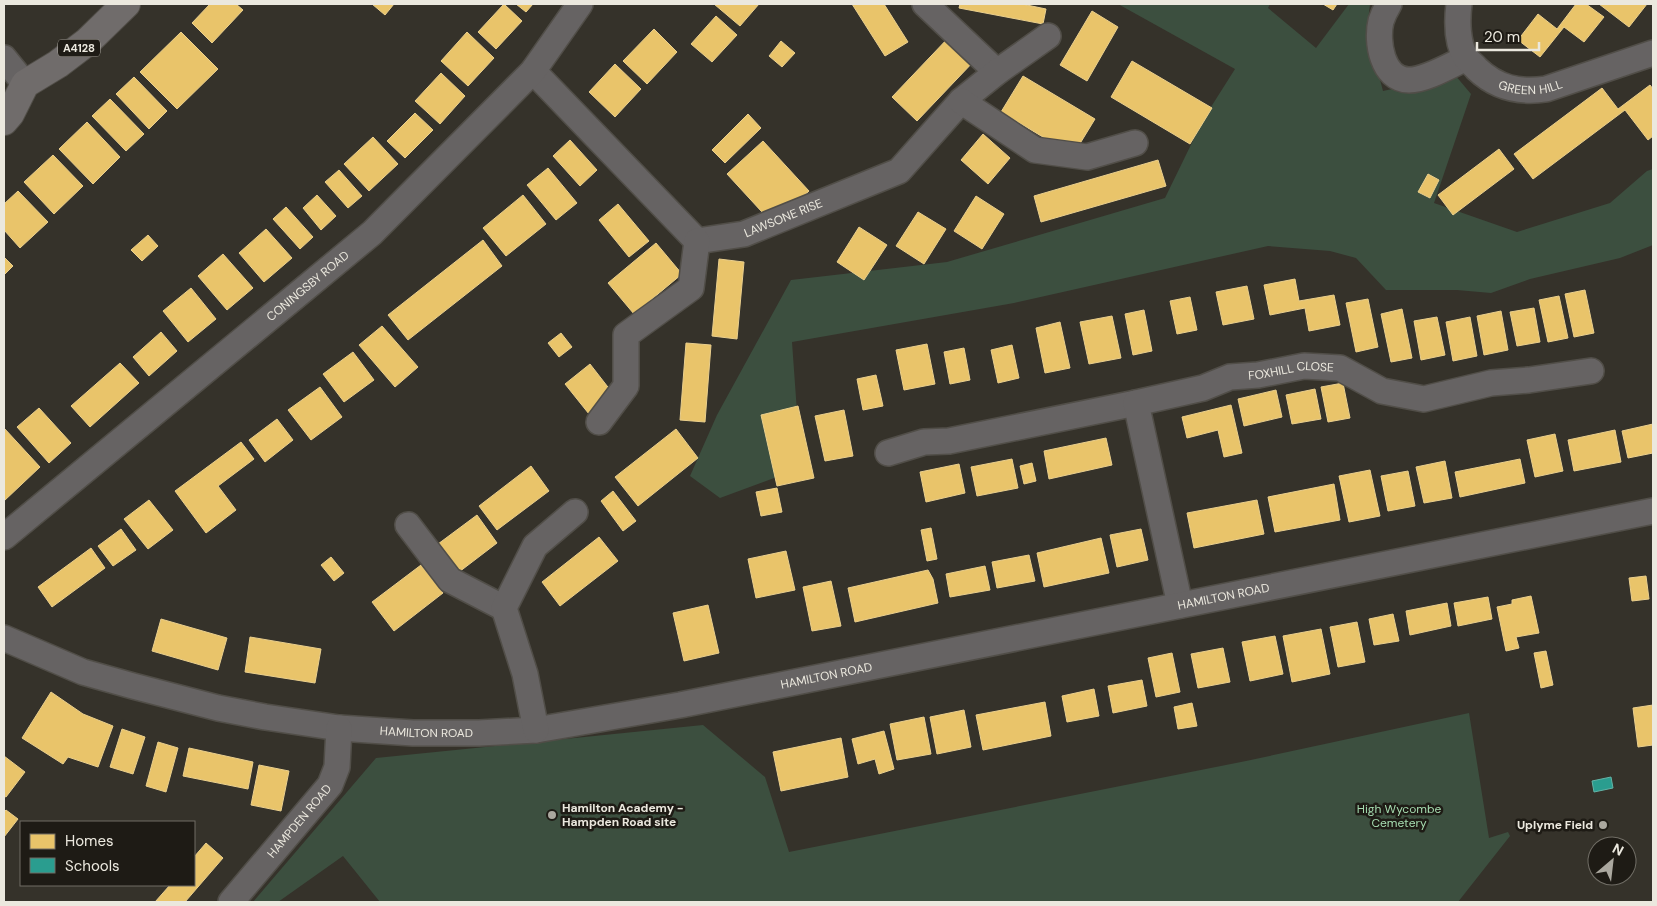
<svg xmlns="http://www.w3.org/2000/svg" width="1657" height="906" font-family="'DM Sans',sans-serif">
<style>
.green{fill:#3c4f3f}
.homes{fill:#e9c46a;stroke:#eacf8d}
.schools{fill:#2a9d8f;stroke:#64b4a7}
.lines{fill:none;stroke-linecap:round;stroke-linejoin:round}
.minor-casing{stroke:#514e48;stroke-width:28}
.major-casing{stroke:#514e48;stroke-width:30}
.minor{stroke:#666363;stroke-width:25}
.major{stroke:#706c6b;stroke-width:28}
.poi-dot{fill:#aba89f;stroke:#1e1b15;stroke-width:2}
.labels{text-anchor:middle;stroke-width:5;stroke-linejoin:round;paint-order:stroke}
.shield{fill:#1e1b15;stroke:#aeaaa2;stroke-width:1}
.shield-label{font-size:11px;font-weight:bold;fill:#ebe8de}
.street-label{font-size:12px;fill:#ebe8de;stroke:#1e1b15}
.poi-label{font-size:12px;font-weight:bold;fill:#ebe8de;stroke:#1e1b15;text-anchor:start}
.park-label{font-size:12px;fill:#a6ddb1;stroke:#1e1b15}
</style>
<rect width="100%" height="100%" fill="#35322a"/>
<!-- green -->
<path class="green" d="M1118,4H1270L1268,8L1316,48L1349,4H1370L1367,30L1383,91L1455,75L1471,94L1434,203L1517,232L1610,203L1647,171L1653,169V245L1620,258L1530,279L1491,293L1457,290H1386L1356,258L1330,251L1268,246L1014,303L792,342L801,468L720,498L690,476L717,415L791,280L947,262L1165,198L1204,118L1235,69Z
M1469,713L1489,838L1508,832L1510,836L1458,902H380L343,856L278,902H253L376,758L703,725L765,777L789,852L1246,761Z"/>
<!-- homes -->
<path class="homes" d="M210,4H236L243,10L212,43L192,23Z
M372,4H394L385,15Z
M504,4L522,21L496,49L478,32Z
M516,4H533L526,12Z
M714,4H759L740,26Z
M852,4H884L908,42L885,56Z
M960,4H1022L1046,9L1043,24L959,8Z
M1323,4H1337L1333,10Z
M1576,4H1586L1604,17L1584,42L1564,27L1540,57L1518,40L1538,14L1557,29Z
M1599,4H1647L1629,27Z
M1092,11L1118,27L1087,81L1060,65Z
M716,16L737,35L712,62L691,44Z
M654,29L677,52L647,84L623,61Z
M181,32L218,69L177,109L140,72Z
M467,32L494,58L468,86L441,61Z
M951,35L976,59L917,121L892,97Z
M781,41L795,53L782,67L769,56Z
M1132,61L1212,108L1190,144L1111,97Z
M615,64L641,89L615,117L589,92Z
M441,73L465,96L440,124L415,101Z
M1023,76L1095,119L1073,155L1001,112Z
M134,77L167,111L149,129L116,94Z
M1650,85L1653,89V136L1648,140L1625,110L1533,179L1514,154L1602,88L1618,109Z
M110,99L144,134L126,151L92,116Z
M415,113L433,130L405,158L387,141Z
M748,114L761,128L725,163L712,150Z
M87,122L120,157L93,184L59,149Z
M983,134L1010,158L988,184L961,160Z
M373,137L398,164L369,191L344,164Z
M570,140L597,170L580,186L553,156Z
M763,141L809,191L773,224L727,174Z
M1499,149L1514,169L1453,215L1438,195Z
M53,155L83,186L54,214L24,182Z
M1158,160L1166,186L1041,222L1034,196Z
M548,168L577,203L556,220L527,185Z
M339,170L362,196L348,208L325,182Z
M1428,174L1439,180L1430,198L1418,192Z
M18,191L48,222L20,248L4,230V204Z
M317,195L336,216L321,230L303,208Z
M523,195L546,224L506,256L483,228Z
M976,196L1004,214L982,249L954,231Z
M618,204L649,241L629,257L599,220Z
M286,207L313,237L300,249L273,219Z
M918,212L946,229L924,264L896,246Z
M859,227L887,245L864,280L837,262Z
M266,229L292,258L264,282L239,253Z
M148,235L158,246L142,261L131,250Z
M483,240L502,266L408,340L388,315Z
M656,243L682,274L634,314L608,283Z
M223,254L253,288L227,310L198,276Z
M4,257L13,266L4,275Z
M719,259L744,262L737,339L712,336Z
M1295,279L1299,301L1334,295L1340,325L1309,331L1305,308L1270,315L1264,285Z
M1247,286L1254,319L1223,325L1216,292Z
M191,288L216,319L188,342L163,311Z
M1585,290L1594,333L1574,337L1565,294Z
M1559,296L1568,338L1548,342L1539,300Z
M1190,297L1197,330L1177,334L1170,301Z
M1368,299L1378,347L1356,352L1346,303Z
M1534,308L1540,342L1517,346L1510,312Z
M1402,309L1412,358L1391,362L1381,314Z
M1144,310L1152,351L1133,355L1125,314Z
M1501,311L1508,350L1484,355L1477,316Z
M1112,316L1121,358L1089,364L1080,322Z
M1437,317L1445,355L1421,360L1414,321Z
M1470,317L1477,356L1453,361L1446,322Z
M1060,322L1070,368L1045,373L1036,328Z
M382,326L418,367L395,387L359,345Z
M161,332L177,351L149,376L133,357Z
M561,333L572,347L559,357L548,343Z
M686,343L711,345L705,422L680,420Z
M927,344L935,384L904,390L896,350Z
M1012,345L1019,378L998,383L991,350Z
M964,348L970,380L950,384L944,352Z
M353,352L374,380L344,402L323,374Z
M120,363L139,383L90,427L71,406Z
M590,364L618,400L593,419L565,384Z
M876,375L883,406L863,410L857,379Z
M1343,383L1350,418L1328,422L1321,387Z
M320,387L342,417L311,440L288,410Z
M1315,389L1321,419L1292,424L1286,395Z
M1276,390L1282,417L1244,426L1238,399Z
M1231,405L1242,453L1224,457L1218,430L1187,438L1182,417Z
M798,406L814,478L777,486L761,415Z
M39,408L71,443L49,463L17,427Z
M844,410L853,456L825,461L815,416Z
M277,419L293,440L265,462L249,440Z
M1653,424V453L1628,458L1622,431Z
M4,428L40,467L4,501Z
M676,429L698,458L638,506L615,477Z
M1615,430L1621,462L1574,471L1568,440Z
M1555,434L1563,471L1535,477L1527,440Z
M1106,438L1112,465L1049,479L1044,451Z
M241,442L254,459L218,486L236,510L206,533L175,491Z
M1012,459L1018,488L977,496L971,467Z
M1520,459L1525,483L1460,497L1455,472Z
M1445,461L1452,498L1424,503L1416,467Z
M1032,463L1036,481L1024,484L1020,466Z
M959,464L965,493L926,502L920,472Z
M531,466L549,491L497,530L479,506Z
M1370,470L1380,516L1349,522L1339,476Z
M1408,471L1415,506L1388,511L1381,476Z
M1334,484L1340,520L1275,532L1268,497Z
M777,488L782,512L761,516L756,492Z
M613,491L636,521L623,531L601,501Z
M149,500L173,530L148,549L124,519Z
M1257,500L1264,534L1194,548L1187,513Z
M477,515L497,543L459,572L438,544Z
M931,528L937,559L927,561L921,530Z
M121,529L136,550L113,566L98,546Z
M1141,529L1148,560L1117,567L1110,535Z
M599,537L618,561L560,606L542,582Z
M1101,538L1109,573L1044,587L1037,553Z
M91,548L105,568L52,607L38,587Z
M786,551L795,590L756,598L748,559Z
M1029,555L1035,581L997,588L992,562Z
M331,557L344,573L334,581L321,565Z
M421,565L443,593L394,631L372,602Z
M985,566L990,590L950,597L946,574Z
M928,570L933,579L938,603L855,622L848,588Z
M1646,576L1649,599L1632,601L1629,578Z
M831,581L841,626L812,631L803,587Z
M1531,596L1539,633L1516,637L1519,648L1506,651L1497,607L1512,604V600Z
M1488,597L1492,619L1458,626L1454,603Z
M1447,603L1451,626L1410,635L1406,611Z
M708,605L719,653L684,661L673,613Z
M1393,614L1399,641L1374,645L1369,619Z
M161,619L227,638L218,670L152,651Z
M1357,622L1365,662L1338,667L1330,627Z
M1321,629L1330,674L1292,682L1283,636Z
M1275,636L1283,674L1250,681L1242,642Z
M250,637L321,649L315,683L245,672Z
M1223,648L1230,682L1198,688L1191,654Z
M1546,651L1553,685L1541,688L1534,653Z
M1172,653L1180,692L1156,697L1148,658Z
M1142,680L1147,706L1113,713L1108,686Z
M1094,689L1099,716L1067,722L1062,696Z
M51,692L83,714L113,726L98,767L68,757L63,764L22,738Z
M1045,702L1051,736L983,750L976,715Z
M1192,703L1197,726L1178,729L1174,707Z
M1653,705V745L1638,747L1633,708Z
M964,710L971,747L937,754L930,717Z
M924,717L931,754L897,760L890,724Z
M122,729L145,737L133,774L110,767Z
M884,731L894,769L879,774L875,759L858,764L852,739Z
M841,738L848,777L781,791L773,752Z
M158,742L178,748L166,792L146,786Z
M189,748L253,762L248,789L183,776Z
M4,756L25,772L6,797L4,796Z
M259,765L289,771L281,811L251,805Z
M6,810L18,819L4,837V812Z
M206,843L223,858L185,902H155L170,885H194V857Z"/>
<!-- schools -->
<path class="schools" d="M1611,777L1613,788L1594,792L1592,781Z"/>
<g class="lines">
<defs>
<g id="minor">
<path d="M925,4L997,72"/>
<path d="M1389,4C1386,9 1383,15 1381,21C1376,41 1382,80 1409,80C1426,80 1451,65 1466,58"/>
<path id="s1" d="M1459,4C1457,20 1457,43 1466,58C1469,62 1474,65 1477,69C1497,88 1519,93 1546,89L1653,53"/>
<path d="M4,58L25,84"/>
<path id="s2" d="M533,71L697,241L744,234L899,171L961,101L997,72L1048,36"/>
<path d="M961,101L1035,150L1087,157L1135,143"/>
<path d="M599,422L626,386V335L691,288L697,241"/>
<path d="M888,453L924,442L949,441L1136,403"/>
<path d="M408,525L450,580L504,608"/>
<path id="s3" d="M4,537L372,233L533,71L580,4"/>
<path id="s4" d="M1180,605L1136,403L1203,388L1230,377L1258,375L1304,366L1340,368L1382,391L1424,399L1491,383L1529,380L1591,371"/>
<path id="s5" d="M4,638L83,672L133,686L218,708L265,717L339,728L413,733H479L536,730L680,705L1653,511"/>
<path d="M536,730L525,674L504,608L535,546L575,512"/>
<path id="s6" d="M231,902L330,785L337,767L339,728"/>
</g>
<path id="major" d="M4,121L10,114L25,84L58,64L87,42L126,4"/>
</defs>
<!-- minor casing -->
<use href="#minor" class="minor-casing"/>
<!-- major casing -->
<use href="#major" class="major-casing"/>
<!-- minor -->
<use href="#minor" class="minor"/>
<!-- major -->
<use href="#major" class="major"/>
</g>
<!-- markers -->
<g class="poi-dot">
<circle cx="552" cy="815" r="5"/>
<circle cx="1603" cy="825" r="5"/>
</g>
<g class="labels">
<!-- shield labels -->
<rect class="shield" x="58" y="39.5" width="42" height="17" rx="4"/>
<g class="shield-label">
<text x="79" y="52">A4128</text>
</g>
<!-- street labels -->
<g class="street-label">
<text dy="4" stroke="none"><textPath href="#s1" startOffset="130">GREEN HILL</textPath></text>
<text dy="4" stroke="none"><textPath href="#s2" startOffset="326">LAWSONE RISE</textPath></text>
<text dy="4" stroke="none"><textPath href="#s3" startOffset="394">CONINGSBY ROAD</textPath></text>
<text dy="4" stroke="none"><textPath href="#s4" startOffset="366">FOXHILL CLOSE</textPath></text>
<text dy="4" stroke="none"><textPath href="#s5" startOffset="1246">HAMILTON ROAD</textPath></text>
<text dy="4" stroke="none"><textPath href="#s5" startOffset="841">HAMILTON ROAD</textPath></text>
<text dy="4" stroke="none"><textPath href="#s5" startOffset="436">HAMILTON ROAD</textPath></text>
<text dy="4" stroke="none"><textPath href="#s6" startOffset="106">HAMPDEN ROAD</textPath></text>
</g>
<!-- poi labels -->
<g class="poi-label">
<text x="562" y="812">Hamilton Academy -<tspan x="562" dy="14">Hampden Road site</tspan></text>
<text x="1593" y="829" text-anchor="end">Uplyme Field</text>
</g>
<!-- park labels -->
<g class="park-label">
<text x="1399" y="813">High Wycombe<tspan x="1399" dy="14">Cemetery</tspan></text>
</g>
</g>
<!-- border -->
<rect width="1657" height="906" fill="none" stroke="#ebe8de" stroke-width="10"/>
<!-- legend -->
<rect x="20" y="821" width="175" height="65" fill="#1e1b15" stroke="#706d65"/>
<rect x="30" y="834" width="25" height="15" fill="#e9c46a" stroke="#706d65"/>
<text x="65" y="846" font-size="15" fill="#ebe8de">Homes</text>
<rect x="30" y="858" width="25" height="15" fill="#2a9d8f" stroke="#706d65"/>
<text x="65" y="871" font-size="15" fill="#ebe8de">Schools</text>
<!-- north arrow -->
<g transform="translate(1612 861) rotate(28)"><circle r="24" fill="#1e1b15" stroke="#706d65"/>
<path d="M0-4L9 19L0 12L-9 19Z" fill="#aba89f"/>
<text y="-8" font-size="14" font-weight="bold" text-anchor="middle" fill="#ebe8de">N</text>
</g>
<!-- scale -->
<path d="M1477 42v8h62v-8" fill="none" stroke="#ebe8de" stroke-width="2.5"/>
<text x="1484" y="42" font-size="15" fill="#ebe8de" stroke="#1e1b15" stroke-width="4" paint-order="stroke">20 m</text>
</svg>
